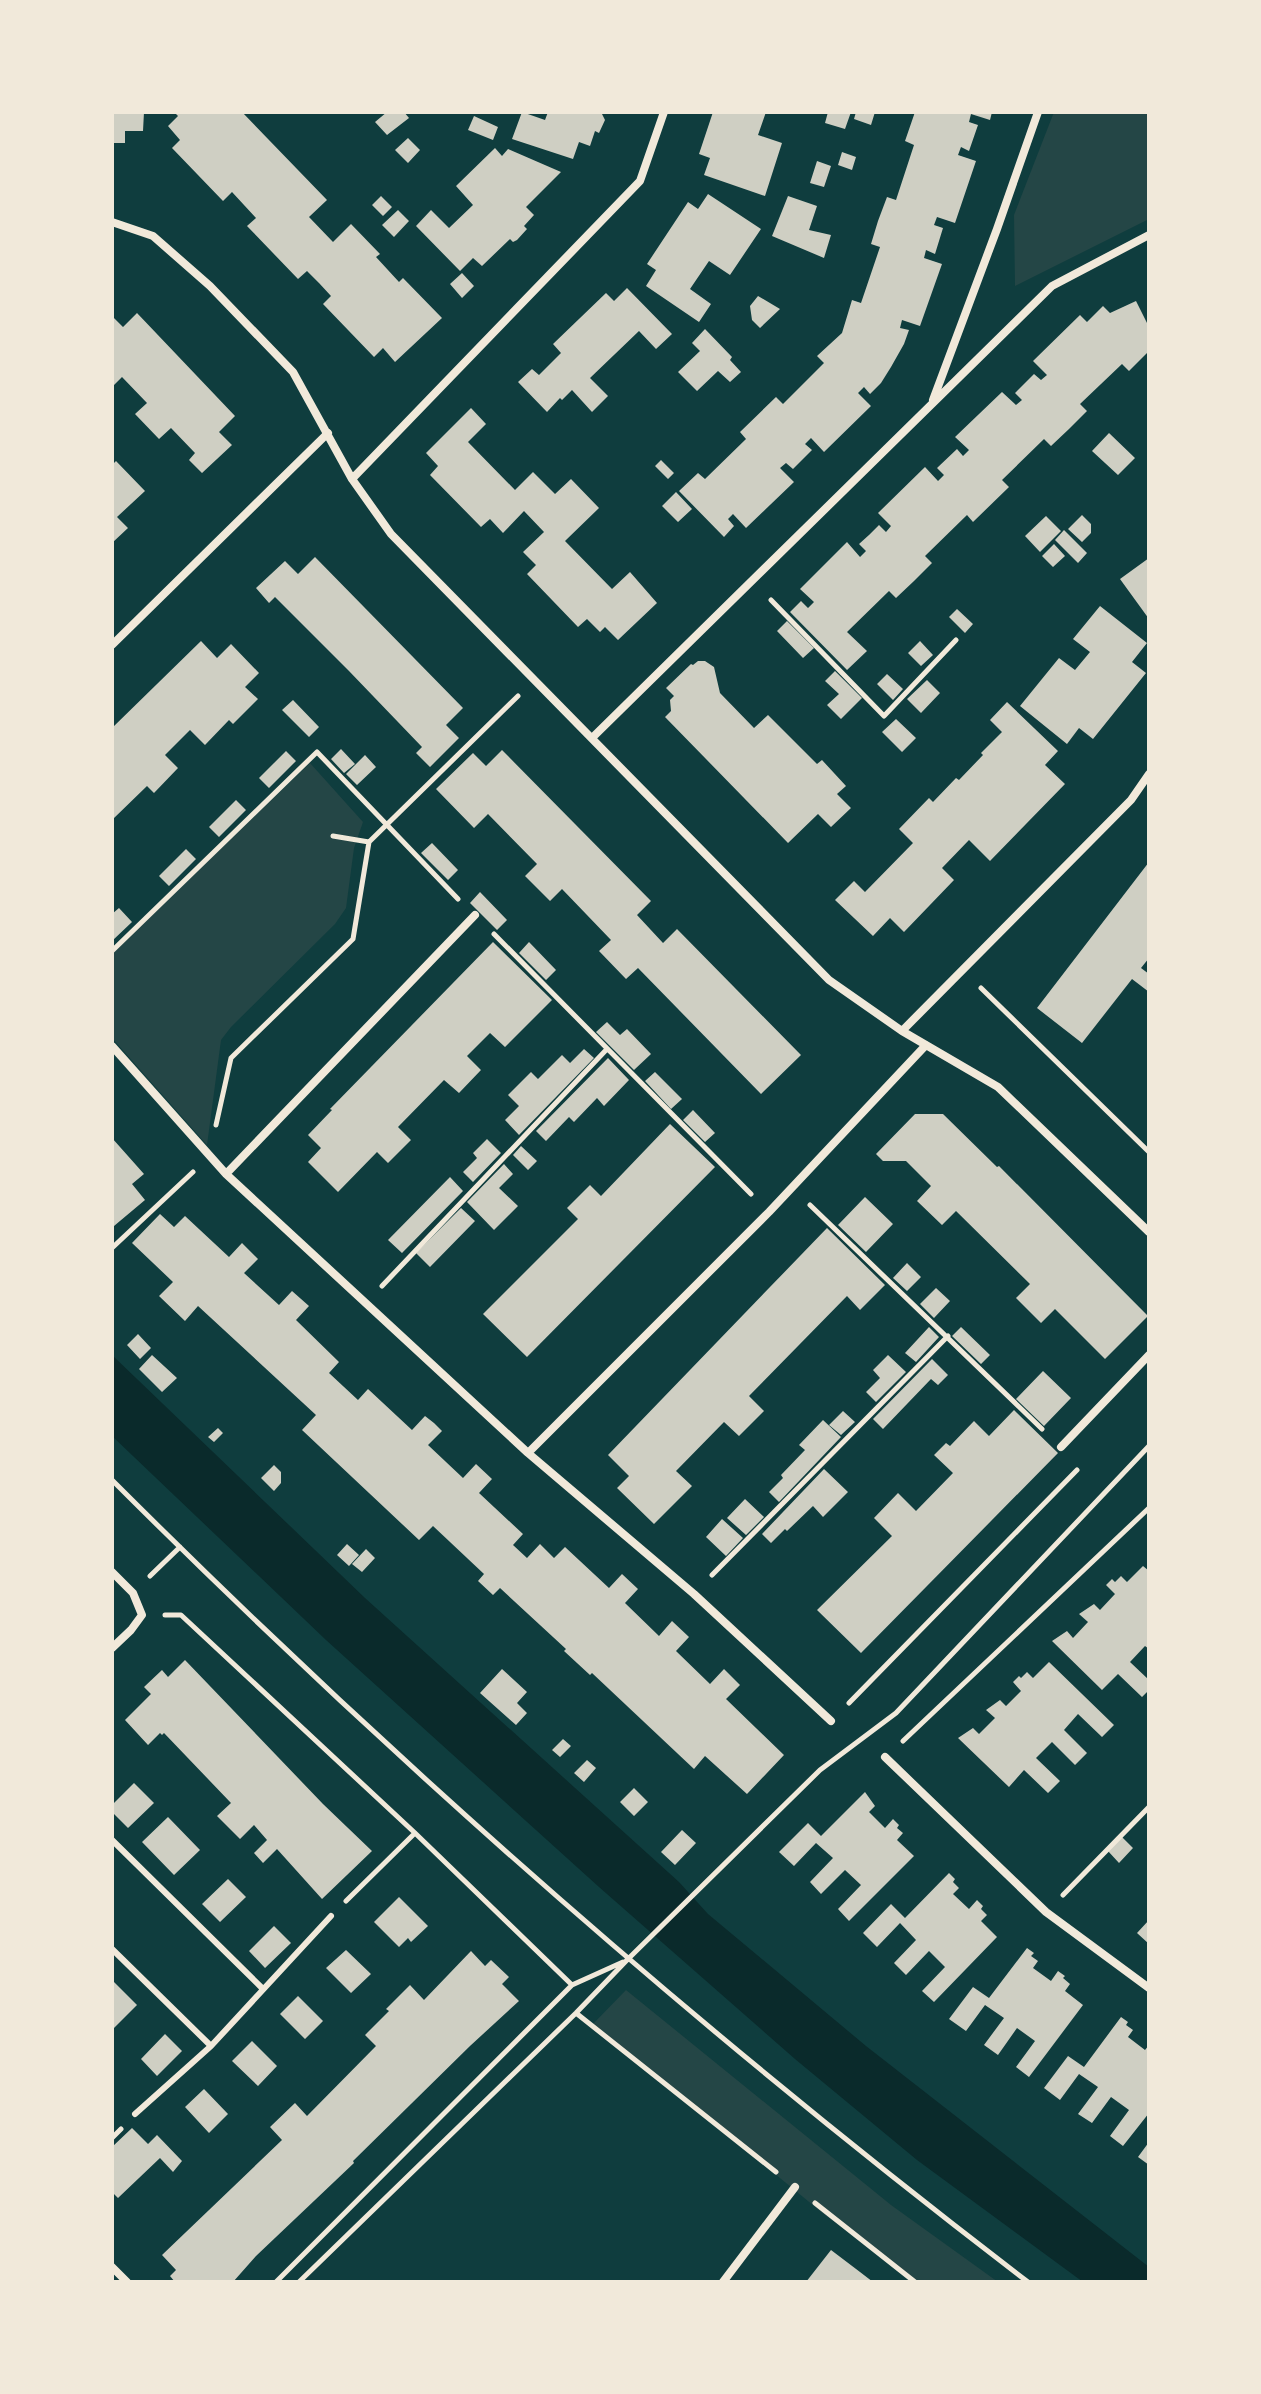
<svg xmlns="http://www.w3.org/2000/svg" width="1261" height="2394" font-family="'Titillium Web',sans-serif">
<style>
.green{fill:#244646}
.water{fill:#0a2a2b}
.building{fill:#cfcfc3}
.lines{fill:none;stroke-linecap:round;stroke-linejoin:round}
.path{stroke:#f1e9da;stroke-width:5}
.service{stroke:#f1e9da;stroke-width:6}
.minor{stroke:#f1e9da;stroke-width:8}
</style>
<rect width="100%" height="100%" fill="#0f3d3e"/>
<!-- green -->
<path class="green" d="M1054,112H1149V219L1015,286L1014,215Z
M310,763L363,822L354,848L346,908L335,924L231,1027L221,1040L207,1145L112,1038V953Z
M626,1990L891,2205L998,2282H918L825,2215L593,2024Z"/>
<!-- water -->
<path class="water" d="M112,1355L365,1598L679,1882L708,1914L866,2046L1149,2267V2282H1083L917,2160L795,2059L599,1887L326,1640L112,1436Z"/>
<!-- building -->
<path class="building" d="M112,112H144L143,131H125V143H112Z
M174,112H242L327,200L309,217L333,242L351,224L380,254L376,257L399,282L403,278L442,318L395,362L383,348L374,357L323,304L331,296L319,283L307,271L298,279L247,226L256,218L232,192L223,201L172,148L180,140L168,126L178,116Z
M387,112H404L409,118L387,135L375,122Z
M522,112L545,120L548,112H601L605,120L599,133L595,131L590,146L579,142L573,159L512,139Z
M713,112H766L758,135L782,143L765,196L704,175L710,158L699,154Z
M828,112H851L845,129L825,123Z
M856,112H875L871,125L854,119Z
M915,112H992L990,120L971,114L969,122L978,125L969,151L961,147L958,155L976,161L955,223L937,217L934,225L943,228L935,254L926,250L924,258L942,264L920,326L902,320L900,328L909,330L904,344L891,367L881,383L870,394L864,387L858,393L871,406L824,452L811,438L805,444L812,450L793,469L786,463L780,468L794,482L746,528L733,514L728,519L734,526L724,537L679,491L698,473L705,479L746,439L740,432L776,397L783,404L824,363L817,356L842,333L852,300L861,303L880,247L871,244L878,221L887,197L896,200L914,145L905,141Z
M474,116L498,127L493,140L468,130Z
M408,138L420,150L408,163L395,150Z
M495,148L502,156L508,149L561,172L526,207L534,215L524,226L527,229L517,240L513,242L510,239L482,266L473,258L460,271L416,226L431,210L449,228L473,205L456,186Z
M842,152L856,157L852,170L838,165Z
M817,161L831,166L824,187L810,183Z
M708,194L761,229L730,275L709,261L690,289L711,304L699,322L646,286L656,270L647,264L688,202L698,209Z
M381,196L392,207L383,216L372,205Z
M788,196L817,206L809,230L831,235L824,258L772,236Z
M398,210L409,221L394,237L382,225Z
M462,273L474,286L462,298L450,284Z
M627,288L672,334L656,349L639,331L590,378L608,396L592,412L572,390L562,400L560,398L547,412L518,382L532,369L539,375L561,353L553,344L606,293L614,301Z
M758,296L780,309L760,328L752,320L750,306Z
M1136,301L1149,327V351L1129,371L1122,364L1080,404L1087,411L1069,429L1051,446L1044,439L1002,480L1009,487L973,522L967,515L925,556L932,563L914,581L896,598L889,591L847,632L867,651L847,670L790,612L801,601L808,608L814,602L800,589L847,542L860,557L866,551L859,544L869,535L879,525L886,532L891,526L878,513L925,467L938,481L944,475L937,468L957,449L963,456L969,450L955,437L1002,392L1016,405L1022,400L1015,393L1034,374L1041,380L1047,375L1033,361L1080,315L1087,322L1103,306L1110,313Z
M137,313L235,416L219,432L232,445L202,473L189,460L195,453L171,428L159,439L135,414L147,403L122,377L112,387V316L123,327Z
M705,329L732,357L730,360L741,372L730,382L718,371L697,391L678,372L700,351L692,343Z
M471,408L486,424L468,442L515,490L533,472L555,494L571,479L599,508L565,541L612,589L630,572L657,603L618,640L605,627L600,632L587,619L578,627L527,574L536,565L523,552L544,532L524,511L503,533L490,519L481,527L430,475L438,466L426,453Z
M1109,433L1135,458L1118,475L1092,451Z
M661,460L674,473L668,479L655,466Z
M116,461L145,491L117,517L128,528L112,543V465Z
M676,492L692,509L678,522L662,506Z
M1082,515L1091,524V533L1082,542L1068,529Z
M1046,516L1061,531L1040,552L1025,536Z
M1064,530L1087,553L1078,563L1055,540Z
M1054,544L1065,556L1053,567L1042,556Z
M315,557L463,708L446,725L459,738L430,767L416,753L422,747L349,671L275,597L269,603L256,588L285,561L298,574Z
M1149,558V619L1120,579Z
M1100,606L1147,643L1132,662L1146,673L1093,739L1079,728L1067,744L1020,706L1059,658L1075,670L1090,652L1073,639Z
M957,609L973,624L965,633L949,617Z
M787,621L814,648L803,658L777,631Z
M201,641L217,658L231,644L259,673L245,687L258,699L233,724L229,720L205,745L190,730L165,755L178,768L154,793L147,786L112,820V728Z
M920,641L933,655L921,666L908,653Z
M698,661H705L714,667L720,693L754,728L768,715L817,764L822,760L846,786L837,794L851,808L831,827L818,814L788,843L665,717L671,711L670,700L674,696L666,688L691,664L693,665Z
M835,671L862,698L841,719L827,705L839,694L825,681Z
M887,674L903,689L893,700L877,684Z
M927,680L940,693L921,713L907,699Z
M293,700L319,727L309,737L282,710Z
M1007,702L1058,751L1045,765L1065,784L990,861L969,840L942,868L954,880L904,932L890,918L873,936L835,900L854,881L865,892L913,843L899,829L929,798L933,802L956,778L959,780L983,755L981,753L1002,732L990,720Z
M896,719L916,738L902,752L882,732Z
M341,749L355,764L344,773L331,759Z
M502,750L651,901L637,915L663,943L677,929L801,1055L761,1094L638,968L626,979L599,951L611,940L562,889L550,901L525,876L537,864L488,814L474,828L436,789L473,753L486,766Z
M286,751L296,761L269,788L259,778Z
M365,755L376,767L357,785L346,774Z
M236,800L246,810L219,837L209,827Z
M432,843L458,870L448,880L421,853Z
M186,849L196,859L169,886L159,876Z
M1149,862V958L1141,968L1149,974V992L1132,979L1082,1043L1037,1008Z
M480,892L507,920L497,930L470,903Z
M119,908L132,922L112,941V914Z
M493,942L552,1000L505,1047L490,1033L467,1056L481,1070L459,1093L444,1080L398,1127L411,1140L388,1163L377,1152L338,1192L308,1162L321,1148L308,1135L332,1110L330,1109Z
M529,942L556,970L546,980L519,953Z
M607,1022L620,1035L627,1029L651,1054L634,1070L596,1032Z
M584,1049L594,1058L519,1135L505,1120L519,1106L508,1095L531,1072L538,1079L562,1055L570,1063Z
M608,1058L629,1080L604,1106L597,1098L574,1122L569,1117L546,1141L536,1131Z
M655,1072L682,1099L671,1109L645,1081Z
M693,1110L715,1133L705,1142L683,1120Z
M915,1114H943L997,1167L999,1166L1148,1316L1105,1359L1055,1309L1041,1323L1016,1298L1030,1284L956,1211L942,1225L917,1201L931,1186L906,1161H883L876,1154Z
M670,1124L715,1167L527,1357L483,1314L578,1219L567,1208L590,1185L601,1196Z
M112,1138L144,1174L132,1184L145,1200L114,1226L112,1223Z
M487,1139L501,1153L473,1182L463,1172L477,1158L473,1153Z
M521,1146L537,1161L528,1170L513,1155Z
M504,1164L513,1174L499,1188L518,1206L494,1230L467,1202Z
M450,1177L463,1191L402,1253L388,1240Z
M865,1197L893,1224L866,1252L838,1225Z
M461,1208L475,1221L430,1267L416,1253Z
M160,1214L174,1227L185,1216L229,1257L242,1243L258,1259L244,1273L279,1305L292,1291L309,1306L296,1320L339,1362L329,1373L358,1400L368,1389L412,1430L425,1416L434,1423L442,1431L428,1445L463,1478L476,1464L492,1479L479,1493L523,1534L513,1545L527,1558L540,1544L554,1558L565,1547L609,1588L622,1574L638,1589L625,1603L659,1636L672,1621L689,1637L676,1651L710,1684L724,1669L740,1685L726,1699L784,1755L747,1794L705,1756L694,1769L592,1673L590,1675L564,1651L566,1649L500,1588L493,1595L478,1581L484,1574L433,1526L419,1540L302,1430L316,1415L198,1306L185,1321L159,1296L173,1282L132,1243Z
M827,1228L885,1285L860,1310L847,1296L749,1396L764,1411L739,1436L724,1422L676,1471L692,1486L654,1524L617,1488L629,1476L608,1455Z
M907,1263L921,1277L907,1291L893,1278Z
M936,1288L950,1301L934,1318L920,1304Z
M929,1327L939,1337L916,1362L905,1353Z
M961,1327L990,1355L981,1364L952,1336Z
M138,1334L151,1348L140,1359L127,1345Z
M152,1355L177,1378L162,1392L139,1369Z
M888,1355L906,1372L876,1402L866,1392L880,1378L873,1370Z
M932,1359L948,1375L938,1385L931,1379L883,1429L873,1419Z
M1043,1371L1071,1398L1044,1426L1016,1399Z
M1014,1410L1058,1453L861,1653L817,1610L892,1536L874,1518L898,1493L916,1511L953,1473L934,1455L946,1443L950,1446L974,1421L989,1436Z
M843,1411L855,1422L841,1435L829,1425Z
M823,1420L841,1437L779,1502L769,1492L783,1478L781,1475L805,1450L799,1445Z
M218,1428L223,1433L214,1442L208,1437Z
M274,1465L281,1472V1483L274,1491L261,1478Z
M824,1469L848,1492L823,1517L813,1506L787,1531L785,1529L771,1543L762,1534Z
M745,1499L764,1517L746,1535L727,1518Z
M722,1519L743,1538L726,1556L706,1537Z
M347,1544L359,1555L349,1566L337,1555Z
M366,1549L375,1558L362,1572L352,1564Z
M1143,1566L1149,1571V1649L1145,1646L1130,1662L1149,1680V1690L1142,1697L1118,1674L1102,1690L1052,1641L1067,1631L1073,1638L1088,1622L1079,1614L1094,1604L1100,1610L1115,1594L1106,1585L1112,1579L1115,1582L1121,1576L1127,1582Z
M185,1660L323,1804L372,1851L322,1899L277,1849L263,1863L254,1853L267,1840L254,1825L240,1839L217,1816L231,1803L164,1733L162,1735L160,1733L148,1745L125,1720L151,1694L144,1687L162,1670L168,1677Z
M1049,1662L1114,1725L1102,1737L1078,1714L1064,1730L1087,1753L1075,1765L1052,1742L1036,1758L1060,1781L1048,1793L1024,1770L1009,1787L958,1738L973,1728L979,1734L995,1718L986,1710L1000,1700L1006,1706L1021,1691L1013,1682L1019,1676L1021,1678L1027,1672L1033,1678Z
M502,1669L527,1692L517,1703L527,1713L516,1725L480,1693Z
M563,1739L571,1746L560,1757L552,1750Z
M587,1760L596,1768L584,1782L574,1773Z
M134,1783L154,1803L128,1828L112,1812V1805Z
M634,1788L648,1802L634,1816L620,1802Z
M865,1792L875,1806L869,1812L885,1828L893,1819L899,1825L897,1828L903,1833L897,1840L914,1856L849,1921L838,1909L861,1885L845,1870L821,1894L810,1882L833,1858L816,1843L794,1866L779,1852L808,1823L821,1836Z
M168,1817L200,1850L174,1875L142,1842Z
M682,1830L696,1843L675,1865L661,1852Z
M1122,1837L1133,1848L1119,1863L1108,1851Z
M949,1873L955,1879L953,1882L959,1888L953,1894L969,1909L977,1900L983,1906L981,1909L987,1915L981,1921L997,1937L934,2002L922,1991L945,1967L929,1951L906,1975L894,1963L916,1940L900,1923L877,1947L863,1933L891,1904L905,1918Z
M228,1879L246,1897L220,1922L202,1904Z
M399,1897L428,1926L411,1942L408,1938L399,1947L374,1922Z
M1149,1920V1944L1137,1933Z
M274,1926L291,1943L265,1968L249,1951Z
M1027,1948L1034,1953L1031,1956L1038,1961L1033,1968L1051,1981L1058,1971L1065,1976L1063,1978L1070,1984L1065,1991L1083,2005L1029,2077L1016,2067L1035,2041L1017,2028L998,2055L984,2045L1004,2018L985,2005L966,2031L949,2019L973,1987L989,1998Z
M346,1950L371,1974L351,1993L326,1968Z
M471,1951L485,1966L491,1960L509,1977L502,1984L519,2001L470,2046L353,2161L354,2163L256,2256L233,2282H175L170,2276L176,2270L162,2255L282,2140L270,2127L295,2103L307,2116L376,2046L365,2035L389,2011L386,2009L410,1985L424,2000Z
M112,1980L137,2005L112,2030Z
M298,1996L323,2021L305,2039L280,2014Z
M1121,2017L1128,2022L1126,2025L1133,2030L1128,2037L1145,2050L1149,2045V2113L1123,2146L1110,2136L1129,2110L1111,2097L1092,2123L1078,2114L1098,2087L1079,2074L1060,2100L1044,2088L1068,2056L1084,2067Z
M165,2034L182,2051L157,2076L141,2059Z
M252,2041L277,2066L258,2086L232,2061Z
M204,2089L228,2114L209,2133L185,2107Z
M132,2128L148,2144L157,2135L182,2161L173,2172L160,2158L118,2198L112,2192V2147Z
M1149,2142V2165L1138,2157Z
M831,2250L860,2272L873,2282H806Z"/>
<g class="lines">
<!-- path -->
<path class="path" d="M771,600L884,716L956,640
M333,836L369,842
M494,934L751,1194
M112,951L317,752L458,899
M981,988L1149,1152
M216,1125L231,1058L353,939L369,842L518,696
M810,1205L1042,1429
M112,1248L193,1172
M382,1286L607,1049
M112,1480C399,1767 705,2035 1028,2282
M712,1575L948,1336
M150,1576L180,1547
M165,1615H181L415,1833L572,1985L623,1962
M849,1703L1077,1470
M903,1741L1149,1508
M1063,1895L1149,1807
M346,1901L415,1833
M576,2013L776,2172
M112,2138L121,2129
M815,2203L915,2282
M276,2282L572,1985
M299,2282L576,2013L627,1960L820,1770L896,1713L1149,1446"/>
<!-- service -->
<path class="service" d="M112,1840L262,1988
M112,1949L211,2046
M135,2114L211,2046L331,1916"/>
<!-- minor -->
<path class="minor" d="M112,222L153,236L210,286L293,372L352,479L391,534L829,980L902,1031L998,1087L1149,1232
M933,400L997,229L1038,112
M352,479L640,181L664,112
M112,645L328,433
M593,737L1052,286L1149,235
M902,1031L1131,800L1149,774
M112,1046L226,1174L528,1453L694,1594L831,1721
M226,1174L475,915
M1061,1447L1149,1355
M528,1453L769,1212L926,1045
M112,1572L133,1593L142,1615L131,1630L112,1648
M885,1757L1046,1912L1149,1988
M112,2267L127,2282
M723,2282L795,2187"/>
</g>
<!-- border -->
<rect width="1261" height="2394" fill="none" stroke="#f1e9da" stroke-width="228"/>
</svg>
